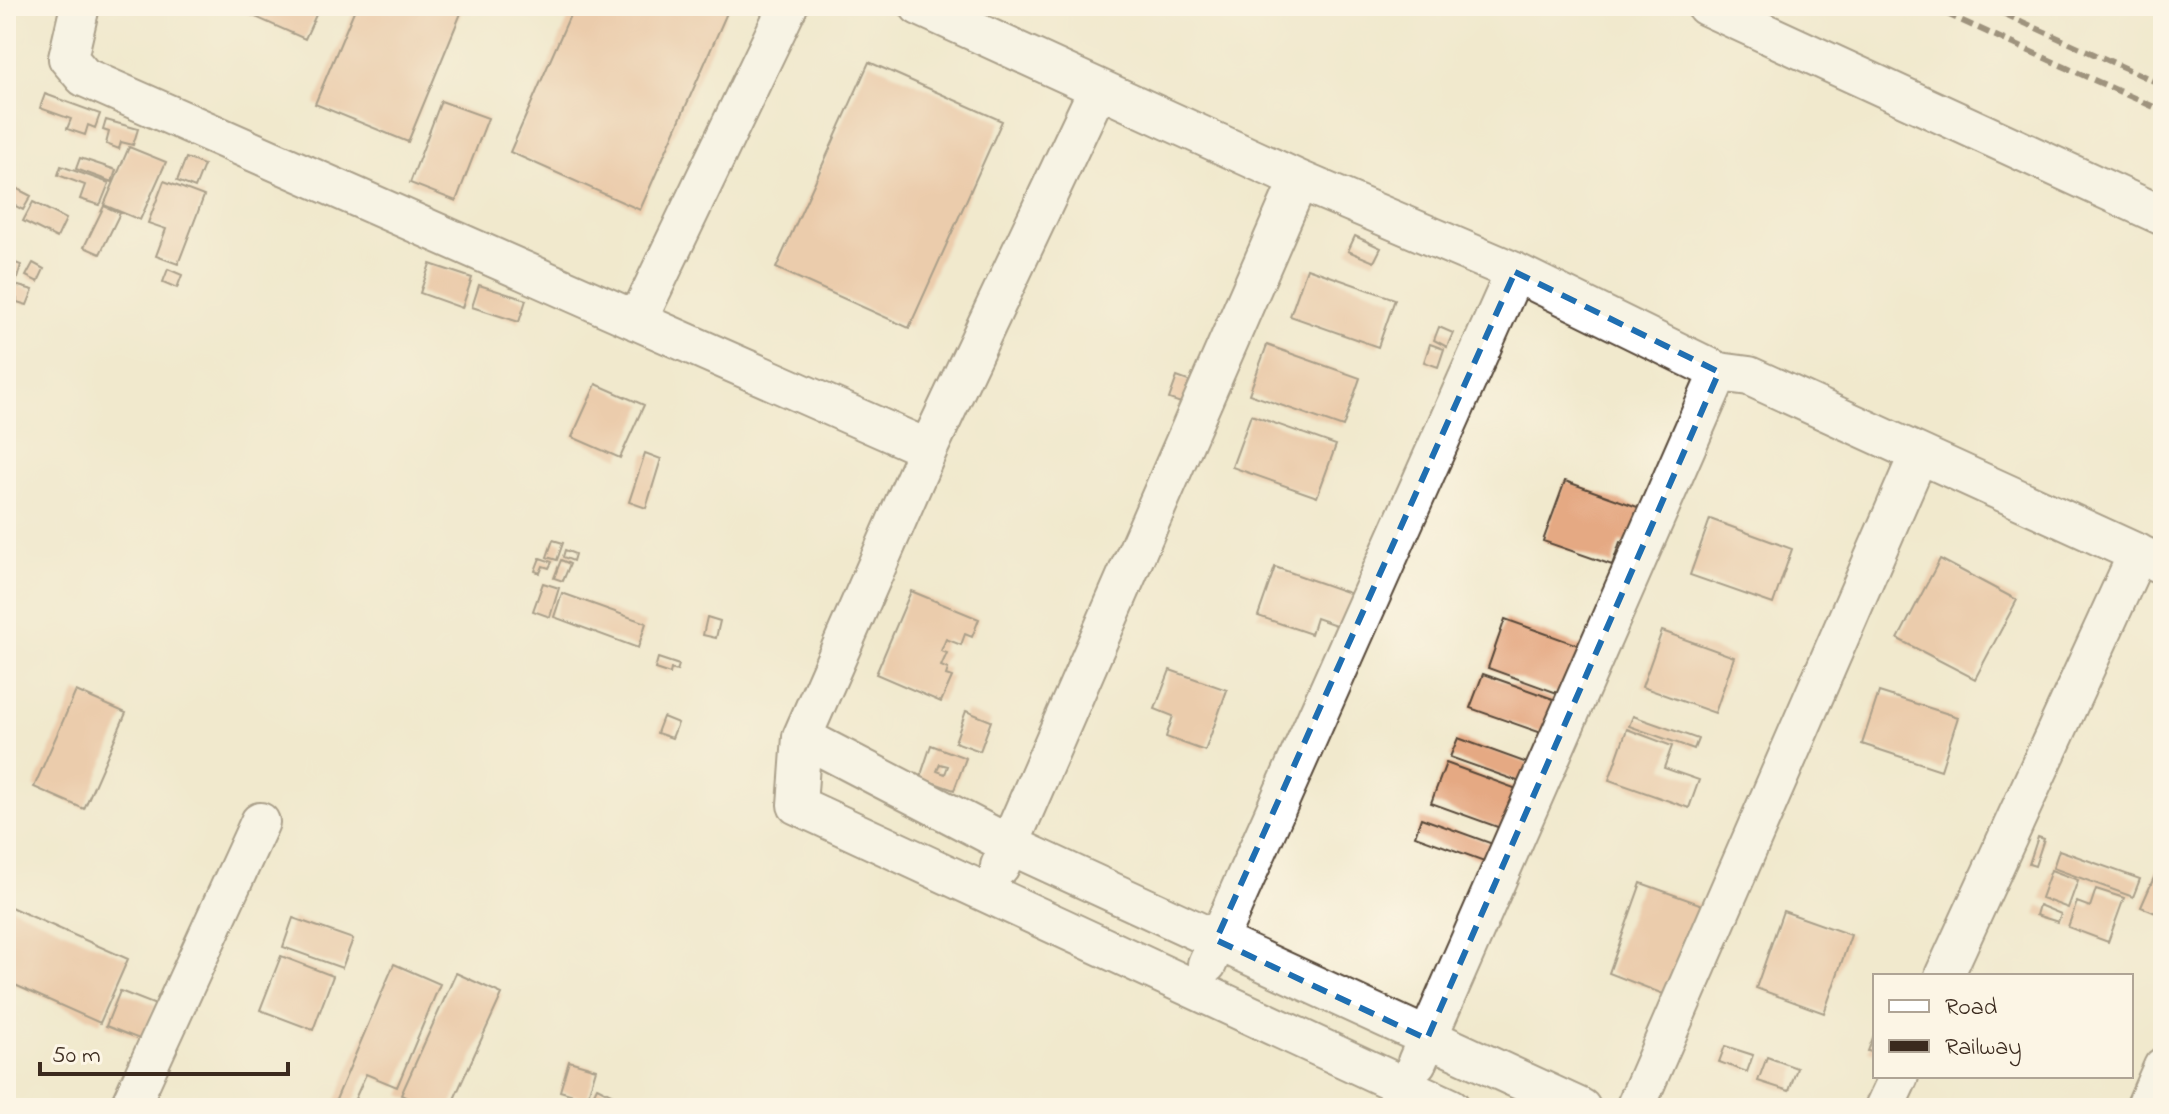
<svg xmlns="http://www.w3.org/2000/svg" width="2169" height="1114" font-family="'Indie Flower',sans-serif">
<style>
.building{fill:#e5a983;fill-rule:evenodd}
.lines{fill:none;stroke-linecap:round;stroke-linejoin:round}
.minor-casing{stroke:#564738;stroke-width:42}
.minor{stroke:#fff;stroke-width:38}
.rail{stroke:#3b2a1e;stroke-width:6;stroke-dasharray:12 6;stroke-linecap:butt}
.marked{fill:none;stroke:#1f6fb2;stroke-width:6;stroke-dasharray:16 10;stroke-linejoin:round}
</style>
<rect width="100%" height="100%" fill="#fcf5e5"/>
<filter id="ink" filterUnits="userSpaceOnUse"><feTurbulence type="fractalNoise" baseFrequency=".0125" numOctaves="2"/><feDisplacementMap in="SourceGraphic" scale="16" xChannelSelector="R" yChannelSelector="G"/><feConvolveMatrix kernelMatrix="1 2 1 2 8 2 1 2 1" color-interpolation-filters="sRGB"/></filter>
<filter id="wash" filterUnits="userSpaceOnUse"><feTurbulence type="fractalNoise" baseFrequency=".006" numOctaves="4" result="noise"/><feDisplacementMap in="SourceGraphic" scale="32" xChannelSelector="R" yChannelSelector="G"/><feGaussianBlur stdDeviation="1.8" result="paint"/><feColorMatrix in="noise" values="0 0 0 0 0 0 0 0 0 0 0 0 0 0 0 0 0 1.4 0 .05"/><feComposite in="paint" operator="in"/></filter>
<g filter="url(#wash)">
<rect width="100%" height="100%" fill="#f1e9cd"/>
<g id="blocks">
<!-- building -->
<path class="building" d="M231,6H320L305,39Z
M356,6H464L408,142L315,104Z
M574,6H730L640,210L510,152Z
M869,62L1002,121L909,328L776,268Z
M45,94L100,114L95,128L88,125L85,135L67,129L71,119L40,108Z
M441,101L488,118L456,201L410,183Z
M106,120L138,129L133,145L121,142L119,149L106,144L109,132L103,130Z
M129,147L166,162L140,220L104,205Z
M80,158L116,170L112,182L76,169Z
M186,158L204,165L195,188L177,181Z
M61,166L109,183L101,203L99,205L80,199L85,185L58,175Z
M164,181L204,196L178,264L156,256L166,229L148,223Z
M8,184L31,196L23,210L6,201Z
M33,202L66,219L57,238L23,221Z
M104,206L120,213L100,254L84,247Z
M1355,236L1381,248L1374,262L1348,251Z
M10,261L21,265L15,285L33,290L27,305L17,302V299L12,298L13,294L6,292V273Z
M33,263L44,269L38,282L26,276Z
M430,264L472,278L462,308L420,293Z
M1307,268L1395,299L1378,347L1290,316Z
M168,269L182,275L177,288L163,282Z
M479,285L526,300L519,322L472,307Z
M1439,327L1453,333L1447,347L1434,340Z
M1430,344L1444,349L1438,367L1424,362Z
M1267,345L1360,378L1343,427L1249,394Z
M1177,377L1191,382L1184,404L1169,399Z
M596,384L644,405L620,458L572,437Z
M1251,415L1336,445L1317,497L1232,467Z
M645,453L661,459L646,508L629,502Z
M1565,481L1646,510L1633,547L1620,542L1612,565L1543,541Z
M1710,519L1792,549L1773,604L1690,575Z
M553,540L563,543L557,560L547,557Z
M565,550L575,554L573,561L563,557Z
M540,558L552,562L549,568L543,566L540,573L535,571Z
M1940,559L2017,600L1975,679L1898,639Z
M561,560L570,564L563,581L554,578Z
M1275,567L1358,596L1347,629L1316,618L1311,634L1258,616Z
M543,583L559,588L550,617L533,611Z
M911,591L979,619L972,637L965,634L961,645L946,639L941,651L947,653L941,666L948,669L946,675L952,677L941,702L876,674Z
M562,593L646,623L638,648L554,617Z
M707,617L720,621L716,638L703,635Z
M1505,619L1586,648L1568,697L1488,668Z
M1662,631L1734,657L1715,713L1642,687Z
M658,658L679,665L677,671L671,669L670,674L655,669Z
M1170,670L1227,690L1205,751L1166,737L1173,716L1155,709Z
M1483,674L1562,702L1550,736L1470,708Z
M76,691L126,713L84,809L34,787Z
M1879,692L1958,717L1941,770L1862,744Z
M966,711L991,721L980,751L955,742Z
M1633,716L1698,739L1694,749L1629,726Z
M663,717L678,723L672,738L657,733Z
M1627,729L1672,746L1664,768L1699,780L1689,808L1609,780Z
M1458,738L1530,764L1523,783L1450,757Z
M931,745L966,758L954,790L920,778ZM940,764L948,766L945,774L937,771Z
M1446,763L1517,789L1503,829L1431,803Z
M1421,818L1504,848L1498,866L1415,836Z
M2038,837L2044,839L2035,866L2029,864Z
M2059,850L2140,879L2133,897L2053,868Z
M2163,857V916L2141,907Z
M2051,870L2078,880L2068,908L2041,898Z
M1641,883L1722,912L1689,1004L1609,973Z
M2096,889L2124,898L2108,942L2068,927L2077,902L2090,907Z
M6,905L128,959L100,1023L6,981Z
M2039,905L2061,914L2058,922L2036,915Z
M1783,911L1851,935L1824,1013L1756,988Z
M293,918L353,939L342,968L283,947Z
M281,956L333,976L313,1030L260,1010Z
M394,964L440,984L397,1087L366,1074L351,1108H348L335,1102Z
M456,973L502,994L450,1108H429L401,1095Z
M120,991L156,1005L142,1040L106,1026Z
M1875,1032V1053L1868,1051Z
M1725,1046L1753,1055L1747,1072L1719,1062Z
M1767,1057L1797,1068L1789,1091L1758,1081Z
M569,1061L596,1069L587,1099L560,1091Z
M597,1087L617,1097L611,1108H587Z"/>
</g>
</g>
<g filter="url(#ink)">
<use href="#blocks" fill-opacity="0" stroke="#564738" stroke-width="2"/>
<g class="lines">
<defs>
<path id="minor" d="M80,6L68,58L84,77L928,449
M919,6L1299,180L1515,272L1719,372L1749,376L2163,565
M1706,6L2163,216
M1098,89L928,449L802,737L797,805L1451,1108
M637,321L788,6
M802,737L1008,844L1581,1108
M1000,866L1299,180
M1207,964L1515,272
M1944,976L2138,553
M1417,1062L1719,372
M129,1108L260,822
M1635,1108L1919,454
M1884,1108L1899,1076
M2145,1108L2163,1067"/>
</defs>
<!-- minor casing -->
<use href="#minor" class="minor-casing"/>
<!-- minor -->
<use href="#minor" class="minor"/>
<!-- rail -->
<path class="rail" d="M1929,6L2163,111
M1987,6L2163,85"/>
</g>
</g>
<!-- marked area -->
<path d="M0 0H2169V1114H0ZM1515,272L1719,372L1427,1039L1216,940Z" fill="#f1e9cd" fill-opacity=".55" fill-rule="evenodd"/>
<path class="marked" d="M1515,272L1719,372L1427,1039L1216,940Z"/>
<!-- margin -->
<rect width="2169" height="1114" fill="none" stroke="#fcf5e5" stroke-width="32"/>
<!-- legend -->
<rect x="1873" y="974" width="260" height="104" fill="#fcf5e5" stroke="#afa495" stroke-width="2"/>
<rect x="1889" y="1000" width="40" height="12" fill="#ffffff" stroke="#afa495" stroke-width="2"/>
<text x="1945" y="1014" font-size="24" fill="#3b2a1e">Road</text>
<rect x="1889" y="1040" width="40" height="12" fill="#3b2a1e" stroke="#afa495" stroke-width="2"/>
<text x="1945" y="1054" font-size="24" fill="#3b2a1e">Railway</text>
<!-- scale -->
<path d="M40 1062v12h248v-12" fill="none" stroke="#3b2a1e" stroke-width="4"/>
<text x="52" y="1062" font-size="24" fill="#3b2a1e" stroke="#fcf5e5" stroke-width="6" paint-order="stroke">50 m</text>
</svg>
